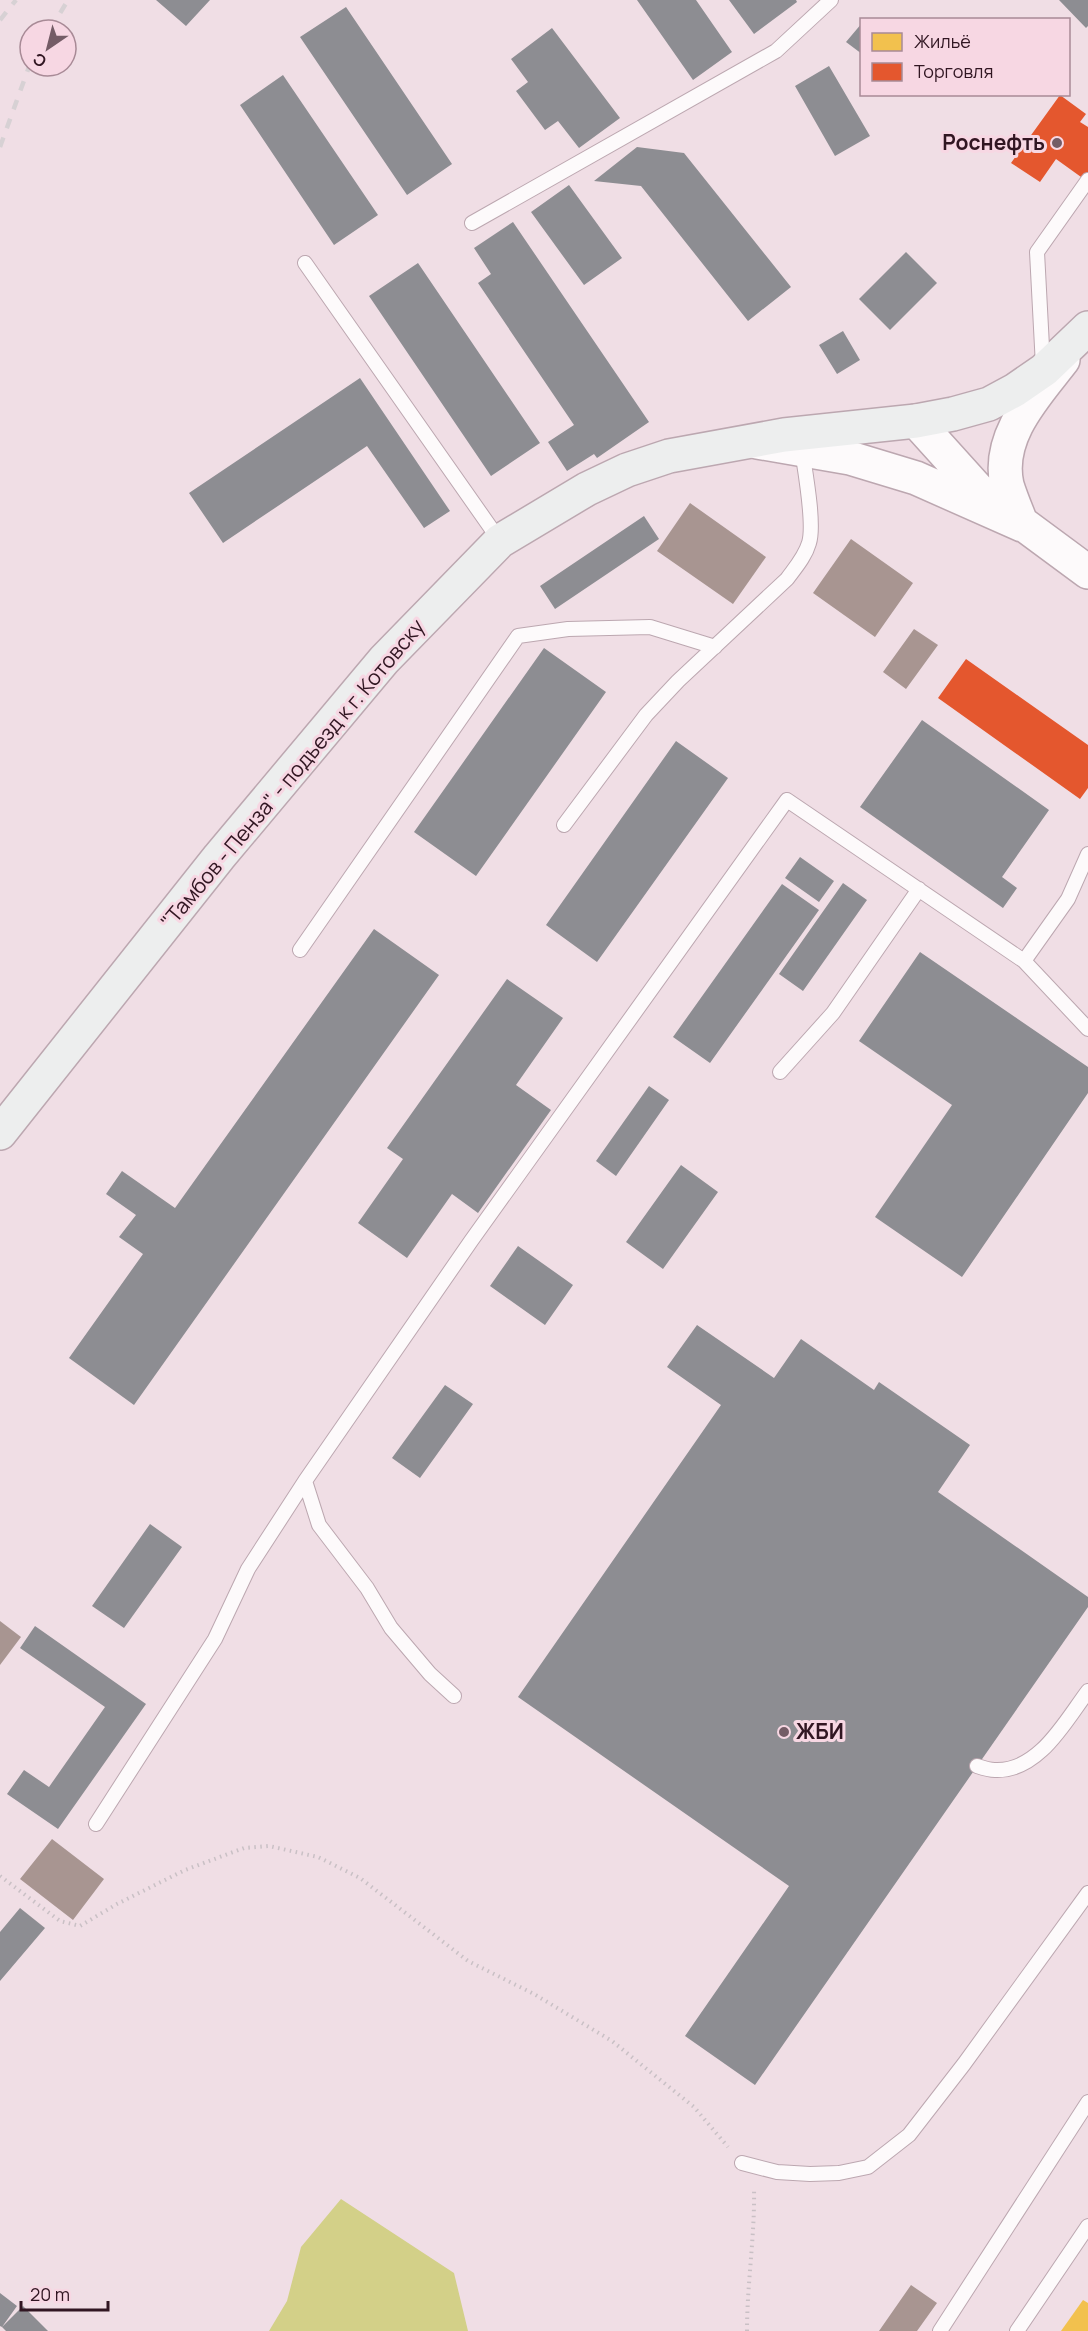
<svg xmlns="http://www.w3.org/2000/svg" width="1088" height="2331" font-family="Manrope,sans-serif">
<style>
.green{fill:#d3d088}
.homes{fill:#f2c14e}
.shops{fill:#e4572e}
.industry{fill:#8d8d92}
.building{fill:#a89591}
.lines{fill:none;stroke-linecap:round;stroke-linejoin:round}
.service-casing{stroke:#bca7b0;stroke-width:16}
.tertiary-casing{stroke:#bca7b0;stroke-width:36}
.secondary-casing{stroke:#bca7b0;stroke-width:36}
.path{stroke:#c9c0c5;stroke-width:4;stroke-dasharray:1.5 4.5;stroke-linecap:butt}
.service{stroke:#fdfafb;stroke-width:14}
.tertiary{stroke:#fdfafb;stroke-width:33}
.secondary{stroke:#edeeee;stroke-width:33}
.rail{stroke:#d7d1d4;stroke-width:4.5;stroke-dasharray:10 10;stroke-linecap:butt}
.poi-dot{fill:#745c66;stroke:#f7d7e3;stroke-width:2}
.labels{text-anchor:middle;stroke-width:6;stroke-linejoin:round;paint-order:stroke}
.poi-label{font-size:21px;font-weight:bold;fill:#311622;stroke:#f7d7e3;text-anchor:end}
.street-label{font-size:21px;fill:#311622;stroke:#f7d7e3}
</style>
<rect width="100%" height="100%" fill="#f0dee5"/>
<!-- green -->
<path class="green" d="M341,2199L454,2273L468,2331H269L287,2301L301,2247Z"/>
<!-- homes -->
<path class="homes" d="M1083,2300L1088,2303V2331H1061Z"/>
<!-- shops -->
<path class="shops" d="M1060,95L1086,114L1080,122L1088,127V182L1056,159L1040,182L1011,163Z
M966,659L1088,745V788L1080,799L938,698Z"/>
<!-- industry -->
<path class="industry" d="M156,0H210L186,26Z
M637,0H696L732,52L693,80Z
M729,0H796L797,2L754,34Z
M1059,0H1088V26L1086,28Z
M346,7L452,164L407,195L300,37Z
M862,23V54L846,42Z
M552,28L620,118L579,148L558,121L545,130L516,91L528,82L511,59Z
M829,66L870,136L835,156L795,86Z
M283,75L378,215L334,245L240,105Z
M637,147L684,153L791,287L748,321L641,186L594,181Z
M569,185L622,258L584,285L531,212Z
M513,222L649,422L597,458L594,454L567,471L548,442L574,425L478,283L491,274L474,248Z
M906,252L937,283L890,330L859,299Z
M418,263L540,443L491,476L369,296Z
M843,331L860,360L837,374L819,345Z
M360,378L450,511L424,528L367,446L223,543L189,493Z
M644,516L659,539L555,609L540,586Z
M544,648L606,692L476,876L414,832Z
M922,720L1049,810L1002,877L1017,888L1003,908L860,807Z
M676,741L728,778L597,962L546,925Z
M800,857L834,881L819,902L785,878Z
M843,883L867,900L803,991L779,974Z
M782,884L819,910L710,1063L673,1037Z
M374,929L439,975L134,1405L69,1358L143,1254L119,1237L136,1215L106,1194L122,1171L175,1208Z
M920,952L1088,1067V1093L962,1277L875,1217L952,1105L859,1041Z
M507,979L563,1018L516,1085L551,1110L478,1213L452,1194L407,1258L358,1223L403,1159L387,1148Z
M649,1086L669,1100L616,1176L596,1161Z
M681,1165L718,1192L663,1269L626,1242Z
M518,1246L573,1285L545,1325L490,1286Z
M697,1325L774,1378L801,1339L874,1390L879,1382L970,1445L938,1492L1088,1597V1607L755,2085L685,2036L789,1886L518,1697L721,1405L667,1367Z
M445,1385L473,1404L420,1478L392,1458Z
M150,1524L182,1547L124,1628L92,1606Z
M35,1626L146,1704L58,1829L7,1794L24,1770L49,1787L105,1707L20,1648Z
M20,1908L45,1928L0,1981V1932Z
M0,2293L17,2306L2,2327L0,2326Z
M23,2306L48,2331H6L2,2327Z"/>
<!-- building -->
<path class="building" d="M690,503L766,557L733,604L657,551Z
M851,539L913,583L875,637L813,593Z
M914,629L938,645L906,689L883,672Z
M0,1621L21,1637L0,1665Z
M52,1839L104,1879L73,1920L20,1879Z
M911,2285L937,2303L917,2331H879Z"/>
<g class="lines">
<defs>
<path id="service" d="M472,223L776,51L831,0
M305,263L500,541
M1043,366L1037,252L1088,180
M564,825L646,715L678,681L787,579C795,568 805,557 809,543C815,524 805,471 802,450
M300,950L518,636L568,629L650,627L715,647
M1024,961L1088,1029
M780,1072L833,1013L919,889
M305,1481L319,1525L367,1588L391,1628L430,1674L454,1696
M977,1766C983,1768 990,1770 995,1770C1039,1772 1066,1720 1088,1691
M96,1824L215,1639L248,1569L305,1481L471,1241L787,800L1024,961L1068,899L1088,854
M742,2163L777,2172L810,2174L839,2173L868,2167L909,2135L964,2064L1088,1893
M940,2331L1088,2102
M1017,2331L1088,2226"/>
<path id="tertiary" d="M916,421L981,493L1088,572
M757,442L850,458L916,478L1022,525
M1022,525C1017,512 1011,498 1007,485C996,436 1036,395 1063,360"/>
<path id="secondary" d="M0,1133L219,857L384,660L500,541L587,489L627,470L669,456L784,435L916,421L953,414L989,404L1015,390L1044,370L1088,328"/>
</defs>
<!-- service casing -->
<use href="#service" class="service-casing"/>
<!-- tertiary casing -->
<use href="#tertiary" class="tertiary-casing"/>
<!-- secondary casing -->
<use href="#secondary" class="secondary-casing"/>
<!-- path -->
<path class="path" d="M0,1876L60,1921L80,1926L117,1904L185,1870L244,1848L269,1846L318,1857L360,1878L468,1961L534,1994L612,2041L694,2107L728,2147
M747,2331C747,2283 755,2236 754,2188"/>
<!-- service -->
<use href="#service" class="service"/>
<!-- tertiary -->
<use href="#tertiary" class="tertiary"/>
<!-- secondary -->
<use href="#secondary" class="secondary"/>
<!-- rail -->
<path class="rail" d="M0,20L16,0
M50,30L68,0
M0,147L30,64"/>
</g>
<!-- markers -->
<g class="poi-dot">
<circle cx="1057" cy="143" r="6"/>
<circle cx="784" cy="1732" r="6"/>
</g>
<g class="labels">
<!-- poi labels -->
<g class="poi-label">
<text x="1045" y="150">Роснефть</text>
<text x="796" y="1739" text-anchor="start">ЖБИ</text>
</g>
<!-- street labels -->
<g class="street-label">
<text transform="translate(293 774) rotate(-50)" y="7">"Тамбов - Пенза" - подъезд к г. Котовску</text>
</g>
</g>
<!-- legend -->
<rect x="860" y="18" width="210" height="78" fill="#f7d7e3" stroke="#a88a96" stroke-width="1.5"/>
<rect x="872" y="33" width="30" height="18" fill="#f2c14e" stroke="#a88a96" stroke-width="1.5"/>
<text x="914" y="48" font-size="18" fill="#311622">Жильё</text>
<rect x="872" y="63" width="30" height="18" fill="#e4572e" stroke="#a88a96" stroke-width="1.5"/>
<text x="914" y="78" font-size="18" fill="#311622">Торговля</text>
<!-- north arrow -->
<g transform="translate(48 48) rotate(215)"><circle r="28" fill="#f7d7e3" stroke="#a88a96" stroke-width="1.5"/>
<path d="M0-4.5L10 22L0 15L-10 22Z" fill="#745c66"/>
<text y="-9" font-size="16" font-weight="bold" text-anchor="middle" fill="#311622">С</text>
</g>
<!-- scale -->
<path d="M21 2301v9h87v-9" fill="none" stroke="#311622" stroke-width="3"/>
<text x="30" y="2301" font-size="18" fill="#311622" stroke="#f7d7e3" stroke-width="4.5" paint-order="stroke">20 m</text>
</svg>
